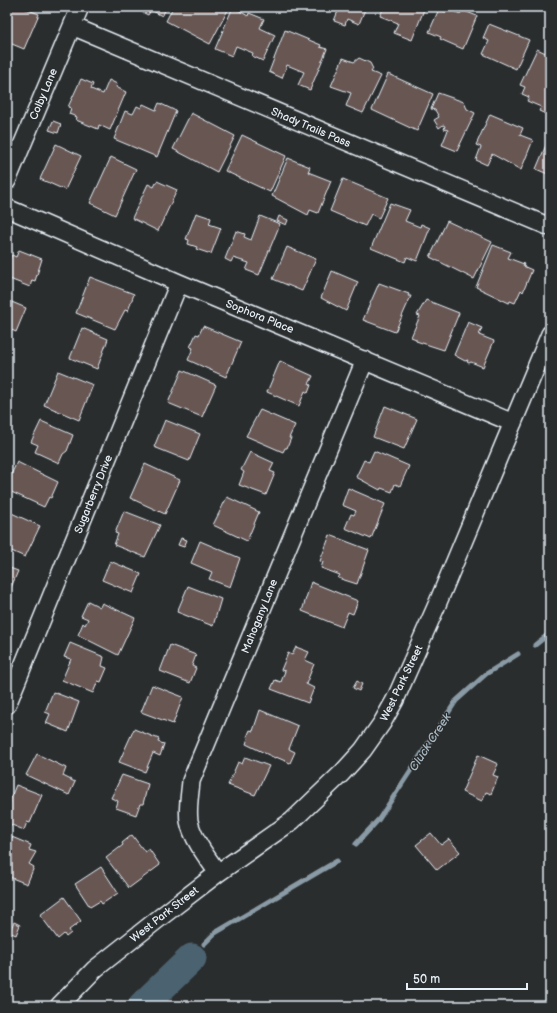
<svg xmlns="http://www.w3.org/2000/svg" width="557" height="1013" font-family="'Balsamiq Sans',sans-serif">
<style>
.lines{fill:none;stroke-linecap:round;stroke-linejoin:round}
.stream{stroke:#8a9ba6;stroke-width:5}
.river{stroke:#4b626f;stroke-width:29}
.building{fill:#685652;stroke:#e8f1f8}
.minor-casing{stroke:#e8f1f8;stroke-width:20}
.minor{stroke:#2a2d2e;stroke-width:17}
.labels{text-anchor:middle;stroke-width:3;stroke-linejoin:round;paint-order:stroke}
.street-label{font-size:11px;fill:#e8f1f8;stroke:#2a2d2e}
.water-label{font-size:12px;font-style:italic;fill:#a9b8c1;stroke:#2a2d2e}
</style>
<rect width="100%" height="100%" fill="#2a2d2e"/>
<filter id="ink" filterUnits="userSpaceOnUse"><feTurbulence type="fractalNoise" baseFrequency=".025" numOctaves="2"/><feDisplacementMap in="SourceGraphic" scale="8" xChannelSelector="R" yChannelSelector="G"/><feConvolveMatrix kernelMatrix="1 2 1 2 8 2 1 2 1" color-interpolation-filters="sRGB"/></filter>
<g filter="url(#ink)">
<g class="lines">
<!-- stream -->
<path class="stream" d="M535,645L550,633
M356,844L379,819L456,701L486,674L518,654
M204,944L215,933L337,861"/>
<!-- river -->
<path class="river" d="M142,1006L192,958"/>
</g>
<!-- building -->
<path class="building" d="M7,7H21L39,14L24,49L7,42Z
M132,7H167L162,16L151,10L148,15Z
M173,7H226L229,8L210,44L166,21Z
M233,7L248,16L249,13L264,19L260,28L275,35L263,61L252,56L253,53L236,46L232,56L215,49Z
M333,7H366L359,24L347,19L345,25L334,21L338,11L332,8Z
M384,7H425L412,40L394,33L398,23L380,16Z
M448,8L460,14L462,10L477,16L463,49L440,39L441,37L429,32L439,9L446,12Z
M489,24L529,40L516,69L483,54L489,41L483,38Z
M285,30L321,45L320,47L327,49L310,90L298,85L304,72L287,65L282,78L269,72Z
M537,49L550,55L547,63L550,64V112L548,115L539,111L541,107L527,101L529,97L522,94L525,87L520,85Z
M343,58L354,62L359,58L370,63L373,69L371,72L381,76L363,113L346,106L351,93L331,86Z
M388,74L433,94L417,131L372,110Z
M81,79L93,84L91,89L103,94L109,80L117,84L116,87L126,92L110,130L99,125L98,129L76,120L77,117L69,114L71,108L68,107Z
M438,93L464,102L467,109L475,113L457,151L442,145L448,130L444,129L445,126L443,125L439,128L434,120L439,117L435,110L431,109Z
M159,103L176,111L157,157L114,139L125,111L133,114L137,106L141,108L143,104L156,110Z
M191,113L235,136L217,172L173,149Z
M490,114L523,128L520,135L533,140L521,170L492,154L487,165L476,160L481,147L476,145Z
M53,121L61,124L58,133L49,130Z
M242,135L286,156L270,192L225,171Z
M549,138L550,139V175L536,169Z
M56,144L81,156L65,190L40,179Z
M111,157L136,169L115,215L90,203Z
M288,158L310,167L308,172L331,181L318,213L310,210L308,215L272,196Z
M343,179L388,198L379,218L371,214L365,226L330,211Z
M157,181L177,190L158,231L132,218L148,184L154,187Z
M390,203L410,210L405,221L420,227L421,224L430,228L417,261L407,257L405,262L371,248Z
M196,213L211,218L209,224L221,228L211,254L196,249L197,247L188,244L189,240L186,239Z
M260,216L280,224L259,275L246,270L249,263L233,258L231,262L225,259L236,231L245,234L244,237L251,240Z
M279,216L288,220L286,225L277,221Z
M447,221L492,242L474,279L430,257Z
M493,245L511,252L508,258L524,264L523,266L532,270L523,292L521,290L515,303L510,301L509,303L476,287Z
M287,247L316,259L302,291L273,279Z
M19,250L42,259L35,281L32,280L30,287L7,278V263L12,255L16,257Z
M332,271L358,282L346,311L321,298Z
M90,277L134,294L128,311L125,310L115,329L76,313Z
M379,283L409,294L408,296H411L395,332L363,320Z
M7,300L26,308L16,332L7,328Z
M426,300L459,313L444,350L416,341V339L411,337L420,316L417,315Z
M468,322L482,328L479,335L494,341L483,367L471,362L469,363L467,362L468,360L465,361L454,355Z
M203,326L241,342L226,377L188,360L193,348L190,347L196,334L199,335Z
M82,328L108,339L97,369L70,358Z
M280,361L313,376L309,384L311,385L308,393L305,391L299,406L267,392Z
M182,370L216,385L202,417L168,403Z
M58,371L93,385L79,420L44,405Z
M385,406L417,419L404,449L373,437Z
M260,410L295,425L289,438H291L287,448H285L283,452L246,436Z
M165,420L200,434L189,461L154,447Z
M41,421L73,435L67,451L63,454L59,463L35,452L38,445L31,442Z
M374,451L409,466L400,486L395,484L392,492L381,488L380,490L356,477L364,460L369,462Z
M250,452L274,463L270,471L275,473L266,495L239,485L244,472L241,470Z
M17,462L58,482L51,498L49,497L44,507L7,490V483Z
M145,464L180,480L165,514L130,498Z
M348,488L385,504L371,539L345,528L351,514L354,515L356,511L342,505Z
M227,497L259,512L247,541L213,525Z
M7,511L40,526L25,557L7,549Z
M124,511L160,525L145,557L114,545L118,534L115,533Z
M330,535L369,550L357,584L338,578L340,575L321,568L323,562L320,561Z
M181,538L187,540L184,547L178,545Z
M200,541L240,558L230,587L209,579L212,572L191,563Z
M110,561L141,574L133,593L102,580Z
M7,567L18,571L7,597Z
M311,582L358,601L353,614L348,612L342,627L302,611Z
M188,586L221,599L213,626L177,612Z
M88,601L100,607L102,603L135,618L118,655L78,635L83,623L85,625L88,619L81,616Z
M70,643L104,657L102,666L107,668L101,682L98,681L93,693L62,680L71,659L64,657Z
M170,645L196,655L192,666L196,668L190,683L160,671Z
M296,647L309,652L305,660L314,664L306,684L314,688L308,703L271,689L275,680L281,682L285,671L281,670L288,653L292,655Z
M357,681L362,684L359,691L353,688Z
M152,685L183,697L173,724L141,712Z
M53,692L79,702L68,732L46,723L50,714L45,712Z
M260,710L298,726L289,749L295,752L290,763L276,757L275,758L246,744L248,738L247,737L250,730L253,731Z
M134,729L159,739L158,742L164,744L160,756L153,753L145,772L119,762Z
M37,754L66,768L63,776L75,782L69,795L26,775Z
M478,755L498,764L493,775L498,777L491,794L486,792L482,801L462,792Z
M245,757L269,766L255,795L228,785L238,762L242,764Z
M122,775L148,784L143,804H140L136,815L116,808L118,801L111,798Z
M16,785L42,795L30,823L27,822L24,830L7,823L8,814L7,806L11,802H9Z
M431,833L441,845L449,839L460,852L437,870L416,845Z
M7,835L31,845L29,850L36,852L29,864L34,867L27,884L7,876Z
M132,835L145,852L149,849L160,865L129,888L106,858L123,845L122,843Z
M101,867L118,893L102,904L100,901L90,907L75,884Z
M64,897L81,921L69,930L71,933L66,937L64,934L58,939L40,915Z
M14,922L20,925L16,935L9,932Z"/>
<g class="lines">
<defs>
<path id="minor" d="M72,26L550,227
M7,181L80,7
M7,208L179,283L513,423
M7,705L179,283
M218,873C208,859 192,838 189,821C187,808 190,794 191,781L365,360
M59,1006L95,969L162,916L218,873L292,821L342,773L363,750L382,723L395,700L436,607L550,334"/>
</defs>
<!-- minor casing -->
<use href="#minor" class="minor-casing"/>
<!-- minor -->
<use href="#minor" class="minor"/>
</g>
</g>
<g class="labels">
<!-- street labels -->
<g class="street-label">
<text transform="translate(43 94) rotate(-67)" y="4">Colby Lane</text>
<text transform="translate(311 127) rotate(23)" y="4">Shady Trails Pass</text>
<text transform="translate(260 316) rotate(22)" y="4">Sophora Place</text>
<text transform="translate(93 494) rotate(-68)" y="4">Sugarberry Drive</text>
<text transform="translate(259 616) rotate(-68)" y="4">Mahogany Lane</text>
<text transform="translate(401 683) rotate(-64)" y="4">West Park Street</text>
<text transform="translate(164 914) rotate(-38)" y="4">West Park Street</text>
</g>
<!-- water labels -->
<g class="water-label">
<text transform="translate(430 742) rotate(-57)" y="4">Cluck Creek</text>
</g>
</g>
<!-- margin -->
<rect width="557" height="1013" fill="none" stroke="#2a2d2e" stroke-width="24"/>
<rect x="12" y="12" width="533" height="989" fill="none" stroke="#e8f1f8" stroke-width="1.5" filter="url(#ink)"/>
<!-- scale -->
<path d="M407 983v6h120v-6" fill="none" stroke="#e8f1f8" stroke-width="2"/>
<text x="413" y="983" font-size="12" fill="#e8f1f8" stroke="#2a2d2e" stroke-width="3" paint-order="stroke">50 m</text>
</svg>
